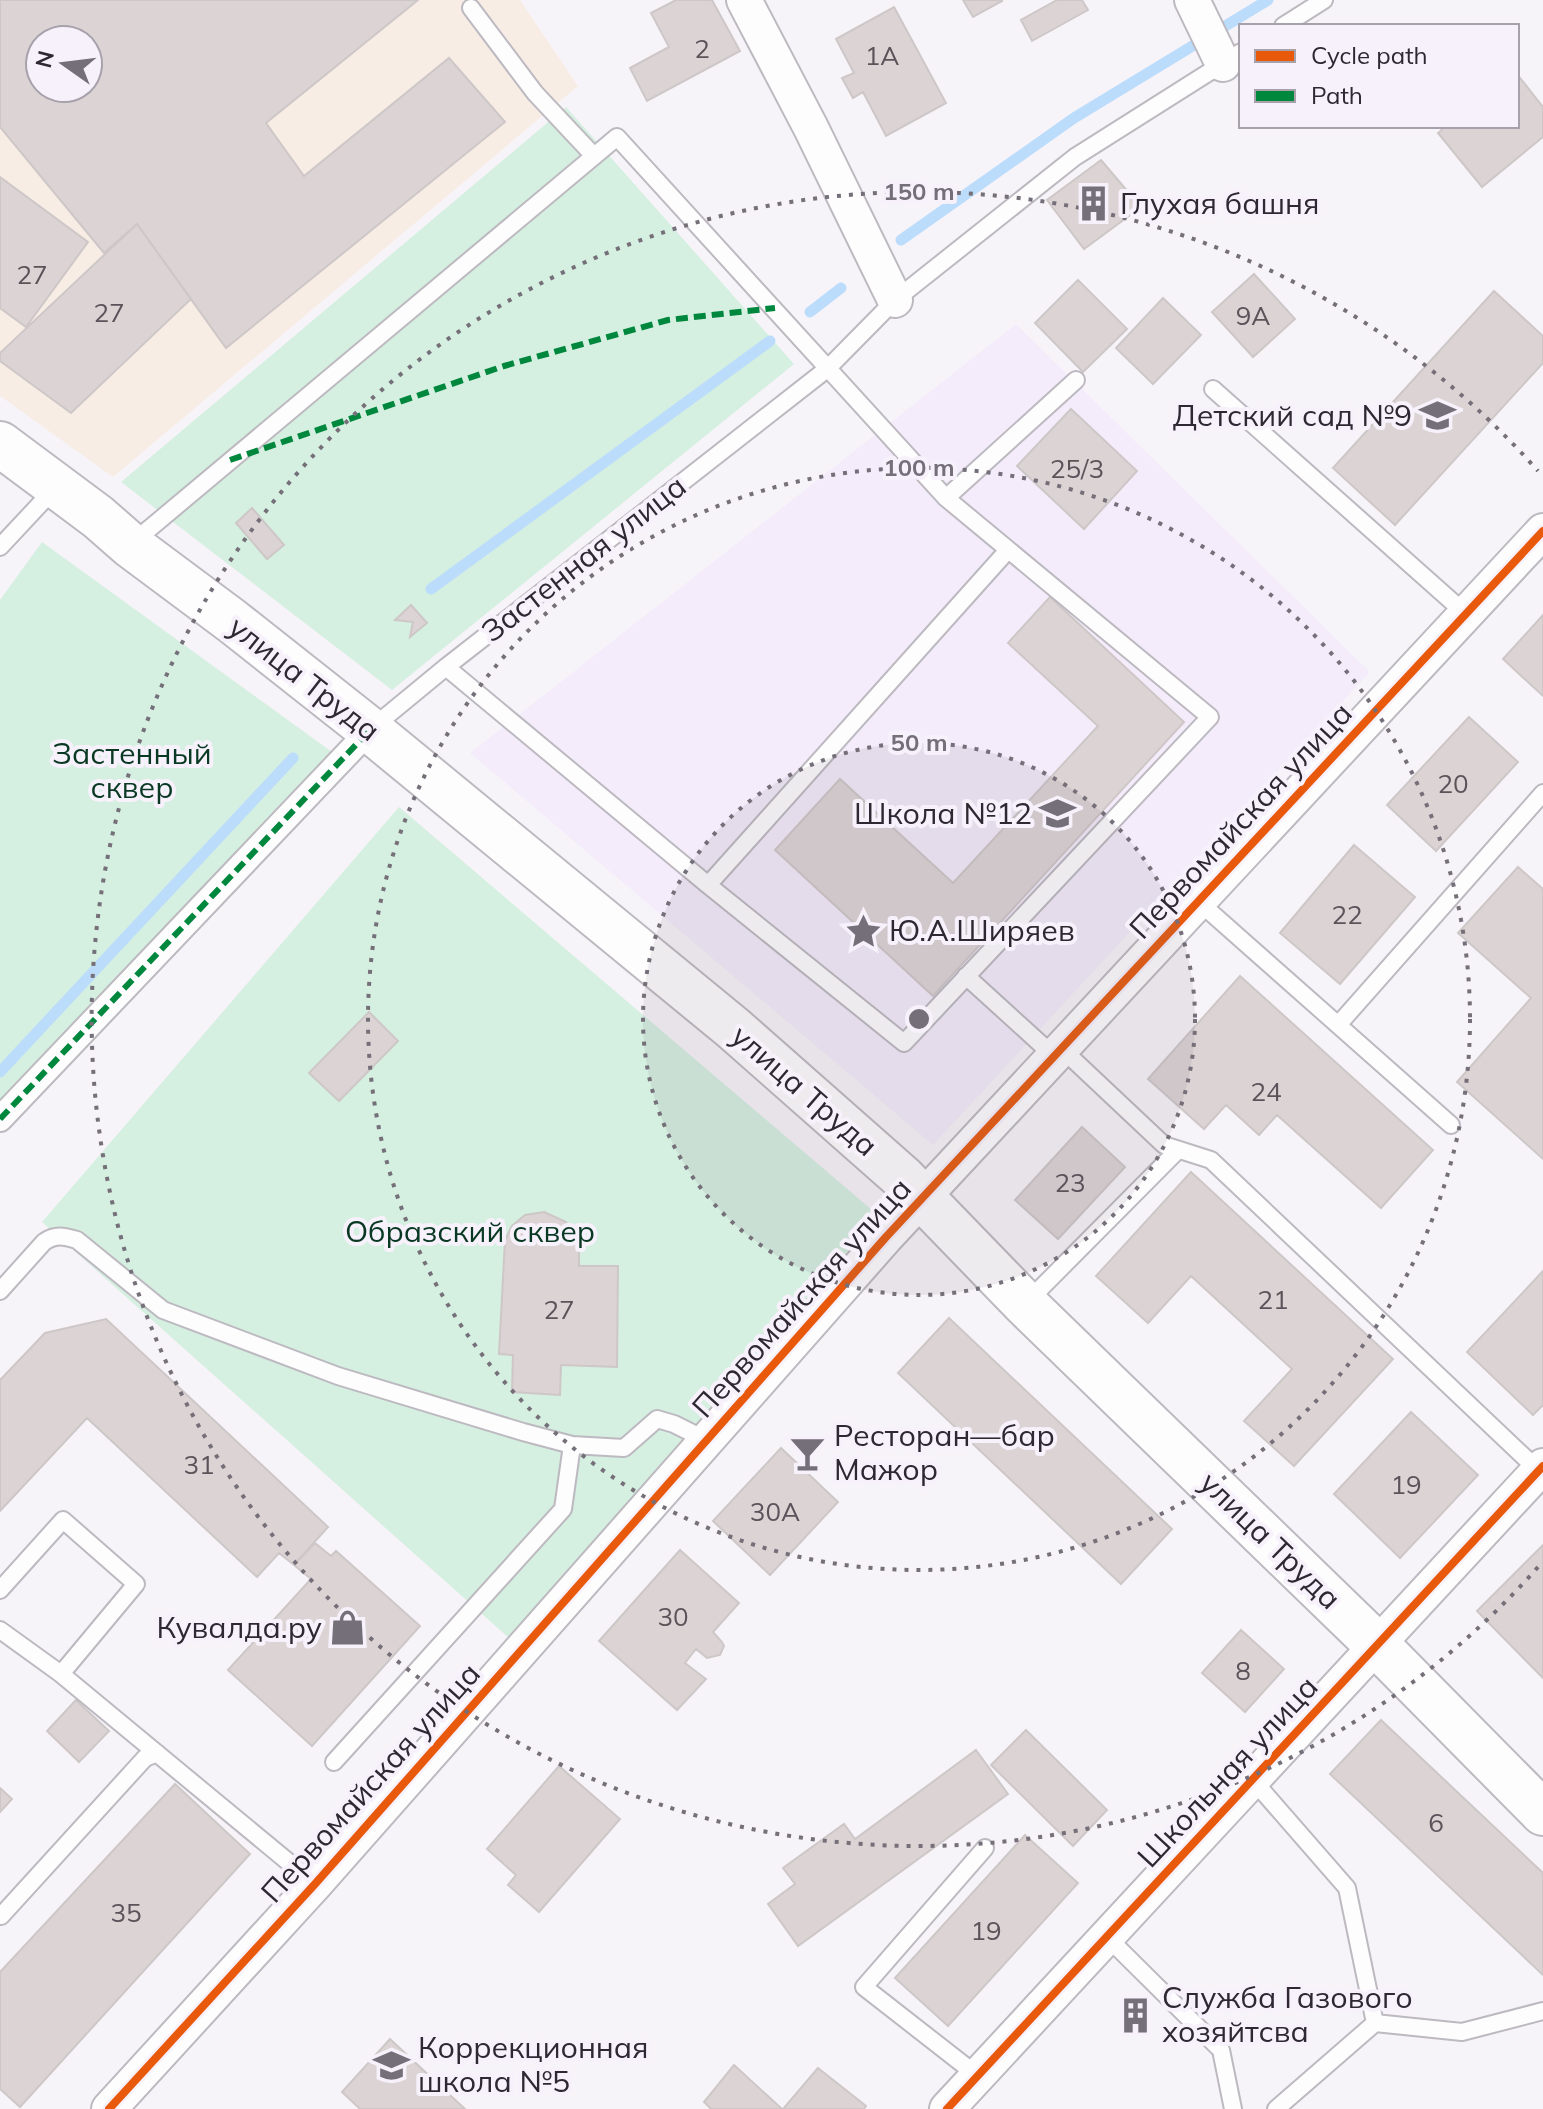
<svg xmlns="http://www.w3.org/2000/svg" width="1543" height="2109" font-family="Mulish,sans-serif">
<style>
.built{fill:#f4ecfa}
.industrial{fill:#f7ede5;fill-rule:evenodd}
.green{fill:#d5efe0}
.lines{fill:none;stroke-linecap:round;stroke-linejoin:round}
.stream{stroke:#bcdcfc;stroke-width:11}
.building{fill:#dcd4d4;stroke:#cec7c7;stroke-width:2;fill-rule:evenodd}
.service-casing{stroke:#bdb9c0;stroke-width:20}
.pedestrian-casing{stroke:#bdb9c0;stroke-width:28}
.minor-casing{stroke:#bdb9c0;stroke-width:38}
.secondary-casing{stroke:#bdb9c0;stroke-width:48}
.service{stroke:#fefdfe;stroke-width:16}
.pedestrian{stroke:#fefdfe;stroke-width:24}
.minor{stroke:#fefdfe;stroke-width:34}
.secondary{stroke:#fefdfe;stroke-width:44}
.quiet{stroke:#00873e;stroke-width:6;stroke-dasharray:12 6;stroke-linecap:butt}
.cycleway-casing{stroke:#f7f1fc;stroke-width:13}
.cycleway{stroke:#e8590c;stroke-width:8}
.ring{fill:none;stroke:#746f78;stroke-width:4;stroke-dasharray:4 8}
.labels{text-anchor:middle;stroke-width:8;stroke-linejoin:round;paint-order:stroke}
.number-label{font-size:26px;fill:#5a535a}
.poi-label{font-size:30px;fill:#2e2832;stroke:#f7f1fc;text-anchor:start}
.street-label{font-size:30px;fill:#2e2832;stroke:#f7f1fc}
.park-label{font-size:30px;fill:#093922;stroke:#f7f1fc}
.centre{fill:#746f78;stroke:#f7f1fc;stroke-width:4}
.ring-label{font-size:24px;text-anchor:middle;font-weight:bold;fill:#746f78;stroke:#f7f1fc;stroke-width:8;stroke-linejoin:round;paint-order:stroke}
</style>
<rect width="100%" height="100%" fill="#f7f4f9"/>
<!-- built -->
<path class="built" d="M1016,324L1370,672L933,1145L470,753Z"/>
<!-- industrial -->
<path class="industrial" d="M0,0H520L578,86L113,477L0,396ZM40,40H88V88H40Z"/>
<!-- green -->
<path class="green" d="M566,107L794,364L392,690L121,482Z
M42,542L332,752L0,1108V600Z
M399,807L879,1216L509,1638L42,1222Z"/>
<g class="lines">
<!-- stream -->
<path class="stream" d="M901,240L1074,118L1268,0
M810,312L841,288
M431,589L770,341
M0,1072L293,758"/>
</g>
<!-- building -->
<path class="building" d="M0,0H418L266,123L304,176L449,58L505,122L226,348L137,224L104,253L0,127ZM40,40H88V88H40Z
M676,0H712L740,51L647,101L630,68L669,47L651,13Z
M963,0H1001L1002,1L973,17Z
M1057,0H1082L1088,10L1032,41L1021,20Z
M894,7L946,103L886,136L863,92L853,98L842,78L854,73L836,39Z
M1517,74L1543,107V137L1482,187L1438,133L1446,126H1517Z
M1101,160L1141,207L1084,249L1047,200Z
M0,177L88,242L26,327L0,308Z
M137,224L191,299L71,413L0,361V353Z
M1254,274L1295,319L1253,357L1212,312Z
M1078,280L1127,329L1083,372L1035,323Z
M1494,291L1543,336V363L1395,525L1333,468Z
M1163,298L1201,335L1153,384L1116,348Z
M1071,409L1137,471L1084,529L1017,466Z
M252,508L284,545L267,559L236,523Z
M1050,597L1184,722L933,996L775,850L840,779L953,883L1098,726L1008,643Z
M411,605L427,623L410,637L413,622L395,620Z
M1543,615V696L1503,659Z
M1469,717L1518,762L1436,851L1387,805Z
M1354,845L1415,897L1340,984L1280,933Z
M1518,867L1543,889V1159L1457,1082L1531,998L1458,933Z
M1240,976L1433,1150L1381,1208L1277,1115L1259,1135L1226,1105L1204,1129L1148,1079Z
M369,1012L398,1041L339,1101L309,1073Z
M1082,1127L1125,1167L1058,1239L1015,1200Z
M1191,1172L1393,1359L1294,1466L1244,1421L1292,1369L1191,1276L1148,1323L1096,1276Z
M544,1212L566,1222L579,1242V1266H618L617,1367L561,1365L560,1395L512,1392L513,1355L499,1354L505,1240L512,1226L525,1215Z
M1543,1271V1405L1533,1415L1467,1352Z
M949,1318L1172,1529L1121,1584L898,1373Z
M106,1319L328,1527L294,1565L279,1553L257,1577L87,1418L0,1511V1380L45,1333Z
M1411,1412L1478,1475L1400,1558L1334,1494Z
M781,1448L838,1502L770,1575L713,1521Z
M315,1543L331,1556L336,1551L420,1626L312,1746L228,1670L311,1579L294,1565Z
M1543,1545V1678L1477,1611Z
M680,1550L739,1603L713,1632L722,1642L724,1646L720,1655L707,1658L696,1649L685,1663L706,1679L677,1710L599,1641Z
M1241,1630L1284,1669L1245,1712L1202,1673Z
M76,1700L109,1731L79,1762L47,1731Z
M1381,1720L1543,1873V1975L1330,1774Z
M1026,1730L1107,1810L1073,1846L991,1765Z
M976,1750L1008,1794L798,1946L768,1904L795,1884L783,1868L844,1824L855,1839Z
M559,1766L620,1819L539,1912L508,1885L516,1875L487,1849Z
M175,1784L250,1854L20,2107L0,2089V1972Z
M0,1788L12,1799L0,1812Z
M1025,1835L1078,1883L948,2026L895,1978Z
M1134,2001L1149,2013L1137,2028L1122,2016Z
M390,2039L465,2109H360L342,2092Z
M734,2065L782,2109H711L704,2102Z
M818,2068L866,2106L864,2109H783Z"/>
<g class="lines">
<defs>
<path id="service" d="M471,8L535,93L594,156
M1283,26L1324,0
M1213,389L1466,614
M946,498L1076,380
M131,544L617,137L946,498L1210,717L904,1043L708,885
M0,547L56,487
M446,667L708,885L1008,550
M372,728L446,667L827,369L895,300L1075,157L1241,52
M1199,902L1451,1125
M966,976L1055,1057
M1338,1025L1543,793
M1062,1049L1164,1145L1211,1160L1539,1471
M0,1291L44,1242C55,1234 64,1236 77,1240L163,1310L338,1376L523,1432L572,1445L624,1448L657,1419L674,1424L706,1440
M1027,1302L1178,1150
M0,1590L63,1520L136,1584L61,1674
M0,1630L61,1674L315,1884
M334,1762L563,1509L572,1445
M1252,1779L1347,1888L1375,2023L1276,2109
M1,1916L145,1758L157,1753
M1107,1937L1221,2050L1233,2109
M1375,2023L1462,2032L1543,2011
M978,2076L864,1987L985,1848"/>
<path id="pedestrian" d="M0,1119L370,730"/>
<path id="minor" d="M744,0L811,128L895,300
M1192,0L1223,64
M109,2109L315,1884L886,1237L1543,531
M947,2109L1543,1466"/>
<path id="secondary" d="M0,444L98,517L130,545L232,621L370,730L733,1028L903,1178L1025,1304L1378,1646L1543,1813"/>
</defs>
<!-- service casing -->
<use href="#service" class="service-casing"/>
<!-- pedestrian casing -->
<use href="#pedestrian" class="pedestrian-casing"/>
<!-- minor casing -->
<use href="#minor" class="minor-casing"/>
<!-- secondary casing -->
<use href="#secondary" class="secondary-casing"/>
<!-- service -->
<use href="#service" class="service"/>
<!-- pedestrian -->
<use href="#pedestrian" class="pedestrian"/>
<!-- minor -->
<use href="#minor" class="minor"/>
<!-- secondary -->
<use href="#secondary" class="secondary"/>
<!-- quiet -->
<path class="quiet" d="M230,460L504,366L668,320L775,308
M0,1119L370,730"/>
<defs>
<path id="cycleway" d="M109,2109L315,1884L886,1237L1543,531
M947,2109L1543,1466"/>
</defs>
<!-- cycleway casing -->
<use href="#cycleway" class="cycleway-casing"/>
<!-- cycleway -->
<use href="#cycleway" class="cycleway"/>
</g>
<!-- distance rings -->
<circle cx="919" cy="1019" r="276" fill="#746f78" fill-opacity=".12"/>
<g class="ring">
<circle cx="919" cy="1019" r="276"/>
<circle cx="919" cy="1019" r="551"/>
<path d="M1538 1567A827 827 0 1 1 1538 471"/>
</g>
<!-- icons -->
<defs>
<symbol id="building-bare" viewBox="-9 -9 18 18"><path d="M-4-6H4V6H1V3H-1V6H-4ZM-2.5-4.3h1.7v1.8h-1.7ZM.8-4.3h1.7v1.8H.8ZM-2.5-1h1.7V.8h-1.7ZM.8-1h1.7V.8H.8Z" fill="#746f78" stroke="#f7f1fc" stroke-width="2.5" paint-order="stroke"/></symbol>
<symbol id="school-bare" viewBox="-9 -9 18 18"><path d="M0-5L7-2L0 1L-7-2ZM-4 1L0 2.5L4 1V4Q0 6-4 4Z" fill="#746f78" stroke="#f7f1fc" stroke-width="2.5" paint-order="stroke"/></symbol>
<symbol id="sight-bare" viewBox="-9 -9 18 18"><path d="M0-6L1.8-2.2L6-1.7L2.9 1.2L3.7 5.4L0 3.3L-3.7 5.4L-2.9 1.2L-6-1.7L-1.8-2.2Z" fill="#746f78" stroke="#f7f1fc" stroke-width="2.5" paint-order="stroke"/></symbol>
<symbol id="bar-bare" viewBox="-9 -9 18 18"><path d="M-6-5H6L.8 .8V4.5H3.5V6h-7V4.5H-.8V.8Z" fill="#746f78" stroke="#f7f1fc" stroke-width="2.5" paint-order="stroke"/></symbol>
<symbol id="shop-bare" viewBox="-9 -9 18 18"><path d="M-5-2.5h2.3a2.7 3.5 0 0 1 5.4 0H5L5.5 6h-11ZM-1.5-2.5h3a1.5 2.3 0 0 0-3 0Z" fill="#746f78" stroke="#f7f1fc" stroke-width="2.5" paint-order="stroke"/></symbol>
</defs>
<g fill-rule="evenodd">
<use href="#building-bare" x="1068" y="178" width="51" height="51"/>
<use href="#school-bare" x="1412" y="390" width="51" height="51"/>
<use href="#school-bare" x="1032" y="788" width="51" height="51"/>
<use href="#sight-bare" x="838" y="906" width="51" height="51"/>
<use href="#bar-bare" x="782" y="1428" width="51" height="51"/>
<use href="#shop-bare" x="322" y="1602" width="51" height="51"/>
<use href="#building-bare" x="1110" y="1990" width="51" height="51"/>
<use href="#school-bare" x="366" y="2040" width="51" height="51"/>
</g>
<g class="labels">
<!-- number labels -->
<g class="number-label">
<text x="702" y="58">2</text>
<text x="882" y="65">1А</text>
<text x="32" y="284">27</text>
<text x="109" y="322">27</text>
<text x="1253" y="325">9А</text>
<text x="1077" y="478">25/3</text>
<text x="1453" y="793">20</text>
<text x="1347" y="924">22</text>
<text x="1266" y="1101">24</text>
<text x="1070" y="1192">23</text>
<text x="1273" y="1309">21</text>
<text x="559" y="1319">27</text>
<text x="199" y="1474">31</text>
<text x="1406" y="1494">19</text>
<text x="775" y="1521">30А</text>
<text x="673" y="1626">30</text>
<text x="1243" y="1680">8</text>
<text x="1436" y="1832">6</text>
<text x="126" y="1922">35</text>
<text x="986" y="1940">19</text>
</g>
<!-- poi labels -->
<g class="poi-label">
<text x="1120" y="214">Глухая башня</text>
<text x="1412" y="426" text-anchor="end">Детский сад №9</text>
<text x="1032" y="824" text-anchor="end">Школа №12</text>
<text x="889" y="941">Ю.А.Ширяев</text>
<text x="834" y="1446">Ресторан—бар<tspan x="834" dy="34">Мажор</tspan></text>
<text x="322" y="1638" text-anchor="end">Кувалда.ру</text>
<text x="1162" y="2008">Служба Газового<tspan x="1162" dy="34">хозяйтсва</tspan></text>
<text x="418" y="2058">Коррекционная<tspan x="418" dy="34">школа №5</tspan></text>
</g>
<!-- street labels -->
<g class="street-label">
<text transform="translate(584 559) rotate(-38)" y="10">Застенная улица</text>
<text transform="translate(304 679) rotate(38)" y="10">улица Труда</text>
<text transform="translate(1241 821) rotate(-47)" y="10">Первомайская улица</text>
<text transform="translate(804 1091) rotate(41)" y="10">улица Труда</text>
<text transform="translate(802 1298) rotate(-48)" y="10">Первомайская улица</text>
<text transform="translate(1270 1541) rotate(44)" y="10">улица Труда</text>
<text transform="translate(1228 1772) rotate(-47)" y="10">Школьная улица</text>
<text transform="translate(371 1783) rotate(-48)" y="10">Первомайская улица</text>
</g>
<!-- park labels -->
<g class="park-label">
<text x="132" y="764">Застенный<tspan x="132" dy="34">сквер</tspan></text>
<text x="470" y="1242">Образский сквер</text>
</g>
</g>
<circle cx="919" cy="1019" r="12" class="centre"/>
<g class="ring-label">
<text x="919" y="200">150 m</text>
<text x="919" y="476">100 m</text>
<text x="919" y="751">50 m</text>
</g>
<!-- legend -->
<rect x="1239" y="24" width="280" height="104" fill="#f7f1fc" stroke="#a7a1ab" stroke-width="2"/>
<rect x="1255" y="50" width="40" height="12" fill="#e8590c" stroke="#a7a1ab" stroke-width="2"/>
<text x="1311" y="64" font-size="24" fill="#2e2832">Cycle path</text>
<rect x="1255" y="90" width="40" height="12" fill="#00873e" stroke="#a7a1ab" stroke-width="2"/>
<text x="1311" y="104" font-size="24" fill="#2e2832">Path</text>
<!-- north arrow -->
<g transform="translate(64 64) rotate(284)"><circle r="38" fill="#f7f1fc" stroke="#a7a1ab" stroke-width="2"/>
<path d="M0-6L14 30L0 20L-14 30Z" fill="#746f78"/>
<text y="-12" font-size="22" font-weight="bold" text-anchor="middle" fill="#2e2832">N</text>
</g>
</svg>
